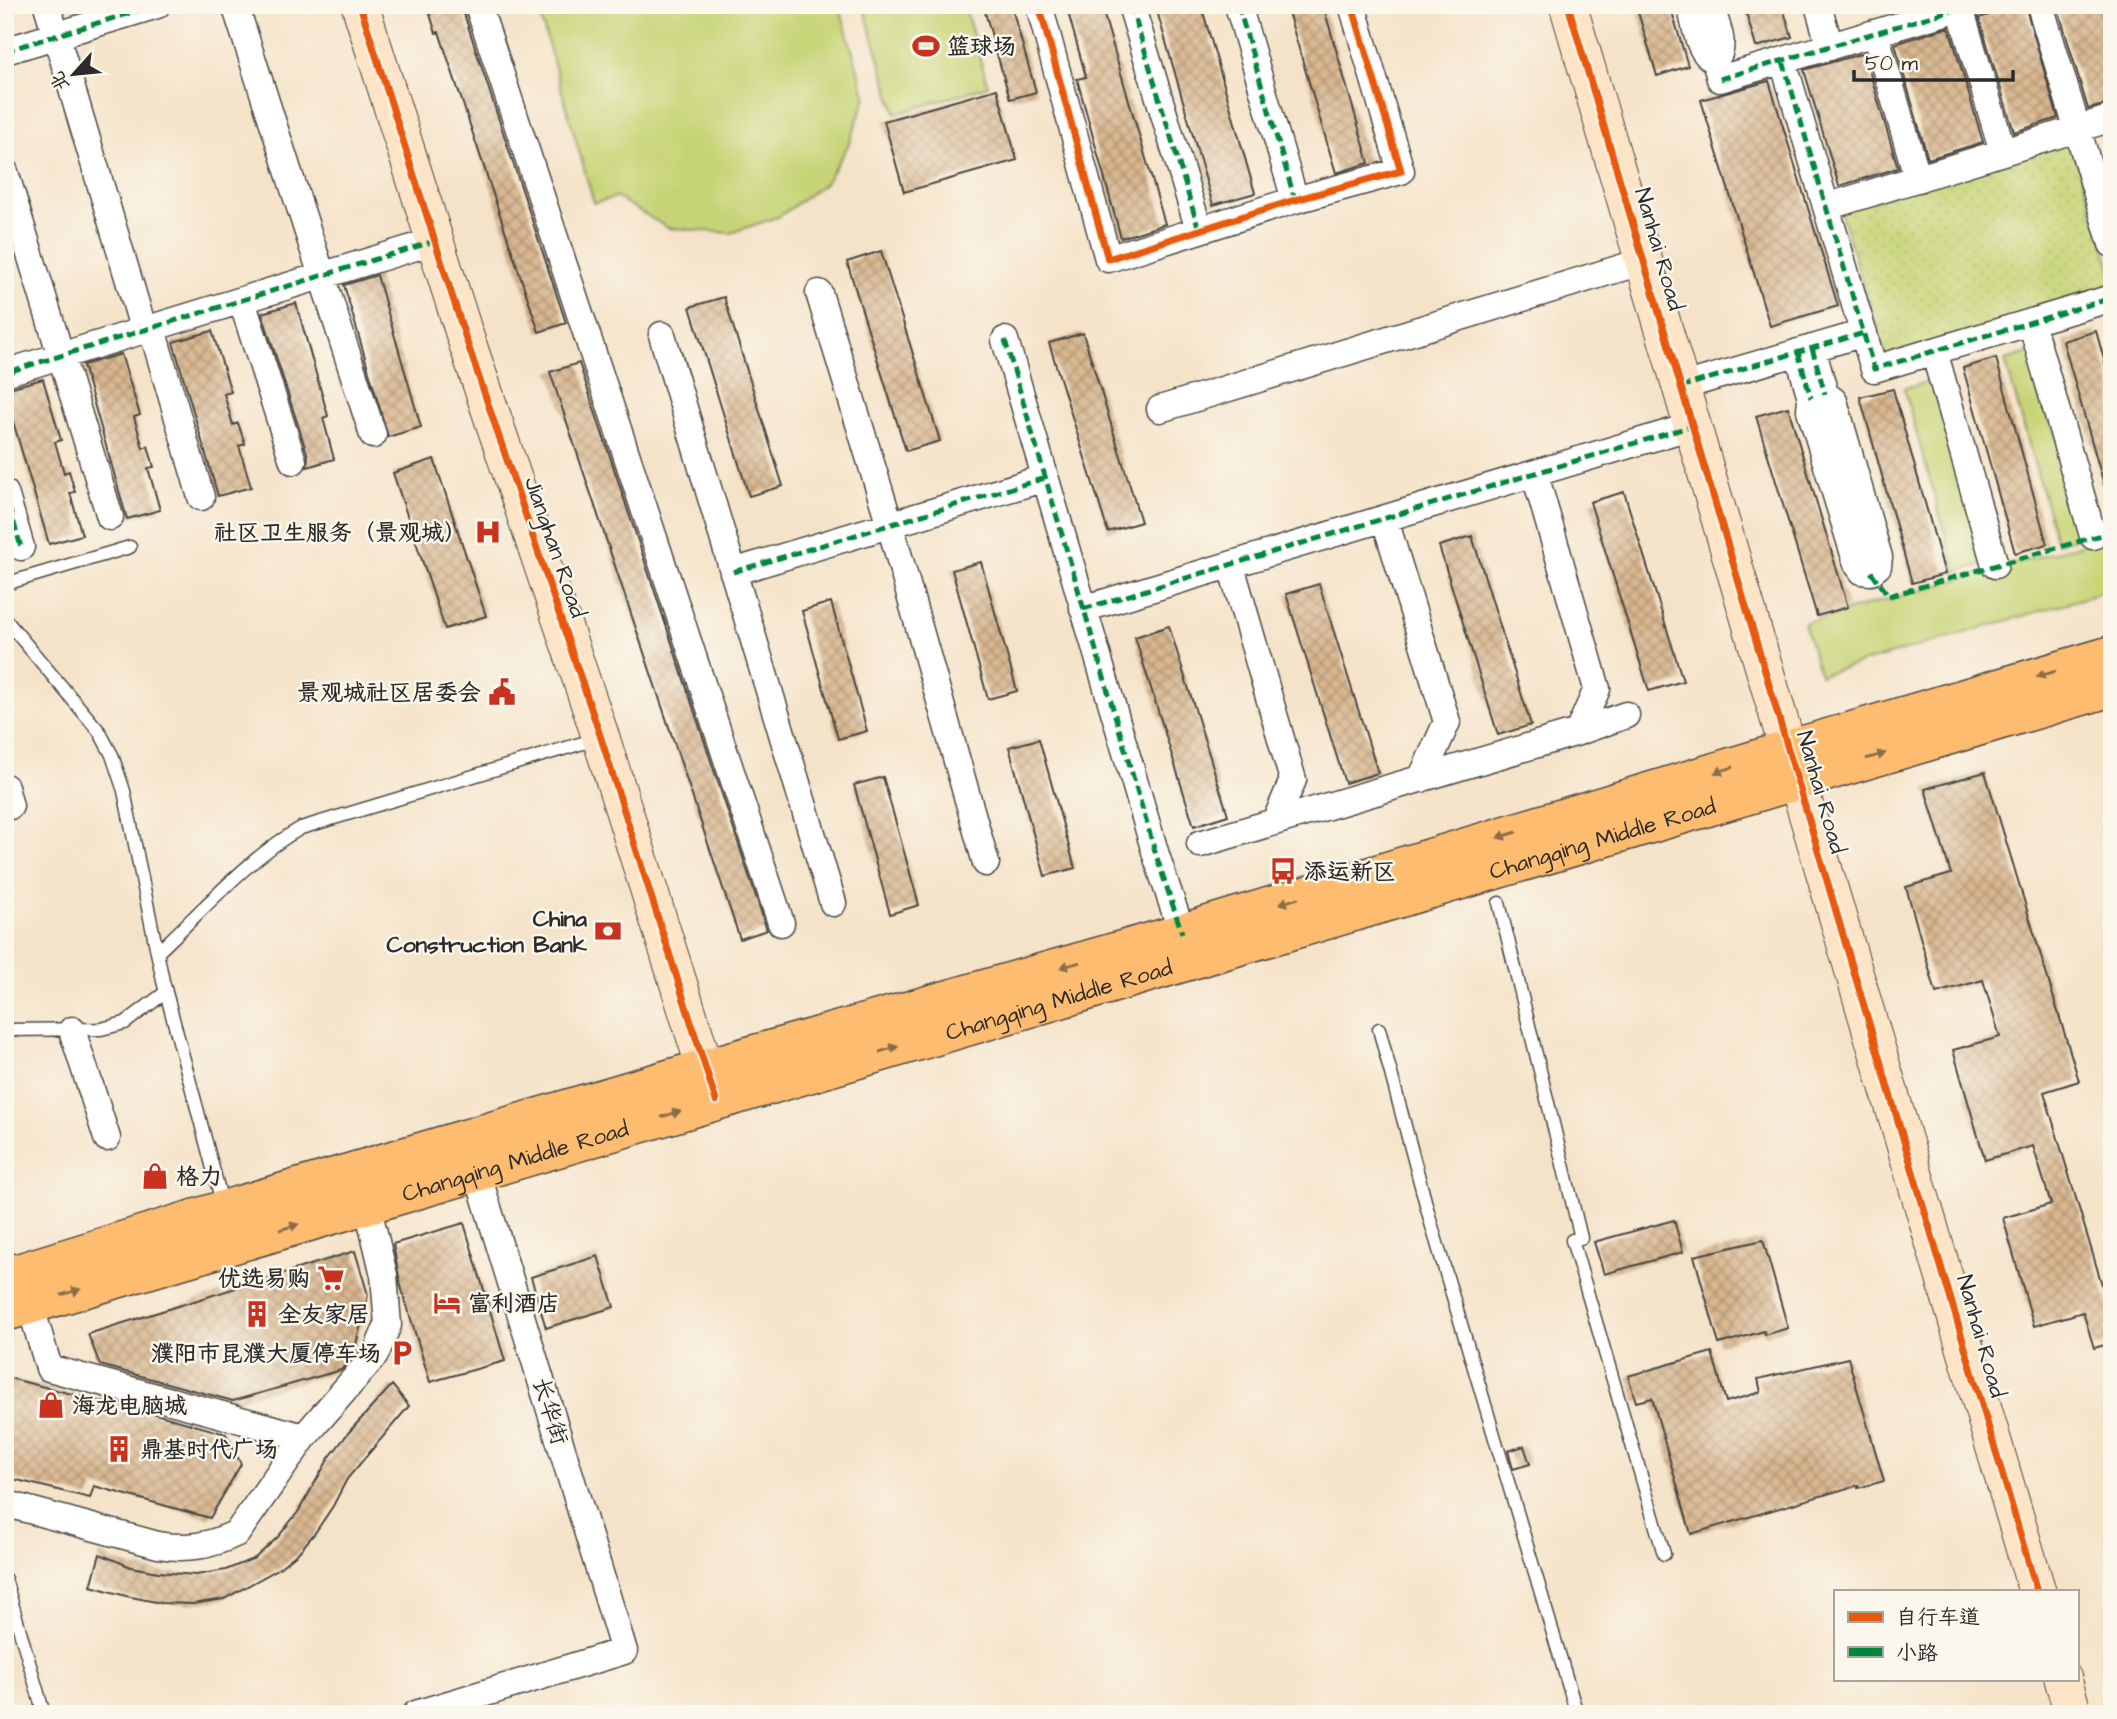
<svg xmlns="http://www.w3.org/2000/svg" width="2117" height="1719" font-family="'Architects Daughter','LXGW WenKai TC',sans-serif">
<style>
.green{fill:#c7d476;stroke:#798050;stroke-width:2}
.park{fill:url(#park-dots);stroke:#798050;stroke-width:2}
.building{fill:url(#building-cross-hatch)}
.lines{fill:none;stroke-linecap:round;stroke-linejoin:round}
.lane-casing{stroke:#494743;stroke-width:15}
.street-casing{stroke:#494743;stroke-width:29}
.secondary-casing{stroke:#494743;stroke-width:39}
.primary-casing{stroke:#494743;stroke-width:41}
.lane{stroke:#fff;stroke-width:12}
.street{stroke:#fff;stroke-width:26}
.secondary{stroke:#fee4c6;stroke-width:37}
.primary{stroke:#fdbc70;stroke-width:38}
.quiet{stroke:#00873e;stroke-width:5;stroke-dasharray:10 5;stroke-linecap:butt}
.cycleway-casing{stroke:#fbf7ec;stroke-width:11}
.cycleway{stroke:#e8590c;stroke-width:7}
.oneway{fill:#8a6c4a}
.labels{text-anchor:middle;stroke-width:5;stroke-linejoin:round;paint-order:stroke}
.poi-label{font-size:23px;font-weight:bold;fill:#2b2b2b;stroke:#fbf7ec;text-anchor:start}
.street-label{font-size:23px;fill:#2b2b2b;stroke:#fbf7ec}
</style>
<defs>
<pattern id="park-dots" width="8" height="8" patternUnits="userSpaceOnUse" patternTransform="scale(1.75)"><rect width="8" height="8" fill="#c7d476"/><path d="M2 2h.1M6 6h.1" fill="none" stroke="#abb666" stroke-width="1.8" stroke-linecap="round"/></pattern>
<pattern id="building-cross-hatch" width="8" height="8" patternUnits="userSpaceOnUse" patternTransform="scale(1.75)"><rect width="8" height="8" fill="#d9b790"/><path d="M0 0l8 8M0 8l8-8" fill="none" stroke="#b09576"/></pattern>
</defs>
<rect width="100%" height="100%" fill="#fbf7ec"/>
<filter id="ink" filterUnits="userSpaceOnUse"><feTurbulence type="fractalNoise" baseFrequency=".0143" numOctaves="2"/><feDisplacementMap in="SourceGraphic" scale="14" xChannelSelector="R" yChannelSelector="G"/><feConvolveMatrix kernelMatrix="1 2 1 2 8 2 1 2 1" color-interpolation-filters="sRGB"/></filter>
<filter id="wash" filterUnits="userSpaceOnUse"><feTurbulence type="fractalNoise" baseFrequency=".00686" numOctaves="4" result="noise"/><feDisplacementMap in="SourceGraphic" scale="28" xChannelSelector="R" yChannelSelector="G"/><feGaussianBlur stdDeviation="1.57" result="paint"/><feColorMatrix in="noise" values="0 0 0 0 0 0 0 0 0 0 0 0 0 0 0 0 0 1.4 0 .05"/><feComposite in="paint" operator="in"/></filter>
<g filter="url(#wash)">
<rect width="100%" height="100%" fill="#f5e3c9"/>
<!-- green -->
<path class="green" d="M537,5H839L866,97L848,146L825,183L780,216L731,233L668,228L616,197L594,203Z
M863,5H964L988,86L896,114Z
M2032,352L2085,536L2057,543L2005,360Z
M1932,381L1984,564L1956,572L1904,388Z
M2112,536V590L1820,675L1804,623Z"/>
<!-- park -->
<path class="park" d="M2070,139L2112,271V287L1886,357L1840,211Z"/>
<g id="blocks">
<!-- building -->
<path class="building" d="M427,5H461L566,323L539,332L439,32L436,33Z
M983,5H1011L1036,92L1010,99Z
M1066,5H1101L1165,224L1121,238L1077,79L1086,77Z
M1176,5H1201L1255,193L1213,205L1157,11Z
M1286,5H1323L1369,163L1336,173Z
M1636,5H1670L1688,66L1657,76Z
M1744,5H1782L1792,37L1756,47Z
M2022,5H2025L2058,118L2014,132L1979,18Z
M2057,5H2102L2112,38V103L2088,109Z
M1949,27L1983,142L1928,159L1895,44Z
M1864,53L1898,168L1839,186L1804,70Z
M1769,81L1838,306L1770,326L1701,100Z
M997,89L1017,160L904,192L884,121Z
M881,251L940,441L906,451L847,262Z
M377,275L421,427L388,437L344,285Z
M724,297L783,486L749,496L690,307Z
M296,303L328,416L323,418L334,459L307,467L308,456L262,313Z
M212,331L231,392L224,394L233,425L238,423L245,444L239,446L251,487L218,496L173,342Z
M2096,331L2112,388V495H2107L2063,341Z
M1083,333L1141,522L1108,532L1049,343Z
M121,354L140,415L134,417L143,448L148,446L154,467L148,468L160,510L127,519L83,365Z
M1996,358L2047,544L2015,553L1963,368Z
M579,363L767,930L740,939L550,372Z
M43,379L61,440L55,442L64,473L69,471L75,492L70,493L82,535L49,544L5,394V389Z
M1893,389L1945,574L1912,583L1860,397Z
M1788,407L1848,607L1817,616L1756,416Z
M434,459L486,616L445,629L393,473Z
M1624,492L1683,681L1649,691L1590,502Z
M1472,536L1531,725L1498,735L1439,546Z
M981,562L1017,691L988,699L952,570Z
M1319,584L1378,773L1345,783L1286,594Z
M831,602L867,731L838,739L802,611Z
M1169,626L1228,815L1194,826L1135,637Z
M1039,739L1075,868L1045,876L1009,747Z
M1985,772L2079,1081L2044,1092L2112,1318V1343L2094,1348L2083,1312L2034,1326L2003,1218L2051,1204L2033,1146L1985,1160L1953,1050L2000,1037L1983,980L1936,993L1906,887L1951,874L1925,789Z
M883,777L919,905L890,914L854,785Z
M1674,1220L1683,1252L1604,1274L1594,1242Z
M464,1223L505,1361L430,1382L400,1283L393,1244Z
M1763,1240L1788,1328L1765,1335L1764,1331L1719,1344L1694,1256Z
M355,1251L368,1295L353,1357L341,1370L233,1401L100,1365L88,1334Z
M598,1256L614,1307L546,1328L531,1277Z
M1712,1352L1726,1402L1761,1392L1758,1379L1848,1358L1884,1481L1858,1488V1485L1691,1534L1652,1398L1636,1402L1628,1376Z
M5,1377L115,1405L114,1402L226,1434L241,1464L210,1518L94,1486L90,1498L5,1477Z
M392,1385L409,1406L347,1479L333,1506L315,1533L298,1553L278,1569L224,1599L193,1604L161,1603L126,1596L91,1586L100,1554L131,1567L158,1572L196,1575L226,1570L255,1558L278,1537L298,1512L329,1458L349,1432Z
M1524,1446L1530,1464L1513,1469L1508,1451Z"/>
</g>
</g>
<g filter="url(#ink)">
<use href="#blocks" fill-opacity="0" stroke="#494743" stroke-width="2"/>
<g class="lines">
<defs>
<path id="lane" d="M5,584L130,547
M5,619L99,731L112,755L124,791L163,981L223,1206
M1499,903L1581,1238L1572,1240L1664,1554
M157,953C201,912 249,857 301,828L596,739
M1379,1029L1431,1223L1577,1714
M5,1030L101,1029L125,1023L166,992
M5,1579L44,1714"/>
<path id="street" d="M47,5L144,331
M235,5L373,435
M478,5L781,923
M1039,5L1108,259L1295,200L1401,171L1352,5
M1131,5L1199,230
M1238,5L1295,200
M1690,5C1695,21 1697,54 1715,60C1728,45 1715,22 1710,5
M1818,5L1830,47
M2040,5L2112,244
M1960,8L2003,152
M1875,33L1918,179
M5,51L157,5
M1715,60L1720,79L1969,5
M1783,61L1874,369L2112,298
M5,172L110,517
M1826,207L2112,118
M819,293L890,525L986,863
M242,301L293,461
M2031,322L2093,536
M152,329L201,497
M662,335L833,903
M1005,340L1156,855L1182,933
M1934,351L1995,565
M1798,352L1811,398L1810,410L1857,564L1862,571L1871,572L1878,566L1879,557L1834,401L1825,394L1812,348
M11,371L435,241
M1680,387L1864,333
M1160,409L1644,261
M1535,475L1597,689L1578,732
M5,493L21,547
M1385,520L1447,722L1421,779
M1231,566L1293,780L1276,820
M733,572L1045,478
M1083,609L1692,426
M5,787L10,806
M1200,844L1578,732L1626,715
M72,1030L107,1138
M26,1291L49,1368L304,1437
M5,1507L11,1505L158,1545C187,1550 210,1546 237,1533L304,1437L375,1355L388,1325L384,1275L367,1204
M416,1714L624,1651L477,1172"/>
<path id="secondary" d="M360,5L465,336L601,738L714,1096
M1568,5L2037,1591
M2063,1679L2073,1714"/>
<g id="primary">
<path d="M5,1277L223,1210L706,1068L1182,933L1804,745L2112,655"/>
<path id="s1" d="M5,1312L2112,687"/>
</g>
</defs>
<!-- lane casing -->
<use href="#lane" class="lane-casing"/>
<!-- street casing -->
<use href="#street" class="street-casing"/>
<!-- secondary casing -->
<use href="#secondary" class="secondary-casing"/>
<!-- primary casing -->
<use href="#primary" class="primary-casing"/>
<!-- lane -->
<use href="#lane" class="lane"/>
<!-- street -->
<use href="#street" class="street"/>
<!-- secondary -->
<use href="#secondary" class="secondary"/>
<!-- primary -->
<use href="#primary" class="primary"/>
<!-- quiet -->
<path class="quiet" d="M1131,5L1199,230
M1238,5L1295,200
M1133,12L1155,5
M5,51L157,5
M1783,61L1874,369L2112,298
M1720,79L1969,5
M1005,340L1156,855L1182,933
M1812,348L1825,394
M1798,352L1811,398
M11,371L435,241
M1680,387L1864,333
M5,493L21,547
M733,572L1045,478
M1871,572L1889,596L2112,532
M1083,609L1692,426"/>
<defs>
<path id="cycleway" d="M360,5L465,336L601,738L716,1101
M1039,5L1108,259L1295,200L1401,171L1352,5
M1568,5L2037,1591"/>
</defs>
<!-- cycleway casing -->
<use href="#cycleway" class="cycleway-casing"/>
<!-- cycleway -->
<use href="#cycleway" class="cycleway"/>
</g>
<!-- one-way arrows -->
<defs><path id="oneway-solid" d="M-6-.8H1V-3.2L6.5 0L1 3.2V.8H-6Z" transform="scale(1.75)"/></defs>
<g class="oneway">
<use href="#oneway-solid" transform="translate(2046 674) rotate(164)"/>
<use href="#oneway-solid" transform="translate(1876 756) rotate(-16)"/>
<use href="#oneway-solid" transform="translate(1724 770) rotate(163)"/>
<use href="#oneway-solid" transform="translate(1507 835) rotate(163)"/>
<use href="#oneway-solid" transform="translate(1289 901) rotate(163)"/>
<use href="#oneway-solid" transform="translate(1070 965) rotate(164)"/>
<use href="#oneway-solid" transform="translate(889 1049) rotate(-17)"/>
<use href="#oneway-solid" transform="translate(671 1114) rotate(-17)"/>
<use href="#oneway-solid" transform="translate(289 1227) rotate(-17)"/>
<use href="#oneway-solid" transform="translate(71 1292) rotate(-17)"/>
</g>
</g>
<!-- icons -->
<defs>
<symbol id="stadium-bare" viewBox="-9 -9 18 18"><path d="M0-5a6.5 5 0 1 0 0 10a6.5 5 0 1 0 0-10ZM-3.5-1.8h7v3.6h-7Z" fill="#c8321e" stroke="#fbf7ec" stroke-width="2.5" paint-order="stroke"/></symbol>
<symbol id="hospital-bare" viewBox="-9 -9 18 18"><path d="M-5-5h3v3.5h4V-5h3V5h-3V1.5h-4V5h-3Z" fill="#c8321e" stroke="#fbf7ec" stroke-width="2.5" paint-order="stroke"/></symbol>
<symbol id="civic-bare" viewBox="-9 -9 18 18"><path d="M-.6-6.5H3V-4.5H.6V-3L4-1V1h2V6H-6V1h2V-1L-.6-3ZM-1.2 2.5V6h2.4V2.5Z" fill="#c8321e" stroke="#fbf7ec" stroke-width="2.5" paint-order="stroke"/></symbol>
<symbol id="bus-bare" viewBox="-9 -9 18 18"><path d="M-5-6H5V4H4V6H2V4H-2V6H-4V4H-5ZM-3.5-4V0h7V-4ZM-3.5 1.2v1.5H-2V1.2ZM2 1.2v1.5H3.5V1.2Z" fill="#c8321e" stroke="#fbf7ec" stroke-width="2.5" paint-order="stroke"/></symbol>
<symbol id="bank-bare" viewBox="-9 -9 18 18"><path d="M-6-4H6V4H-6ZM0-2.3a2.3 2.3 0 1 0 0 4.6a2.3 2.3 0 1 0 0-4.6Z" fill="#c8321e" stroke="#fbf7ec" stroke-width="2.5" paint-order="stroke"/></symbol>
<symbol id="shop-bare" viewBox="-9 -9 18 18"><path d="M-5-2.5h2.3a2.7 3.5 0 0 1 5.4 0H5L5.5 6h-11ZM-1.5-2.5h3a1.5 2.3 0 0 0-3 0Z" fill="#c8321e" stroke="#fbf7ec" stroke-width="2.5" paint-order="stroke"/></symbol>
<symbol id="supermarket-bare" viewBox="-9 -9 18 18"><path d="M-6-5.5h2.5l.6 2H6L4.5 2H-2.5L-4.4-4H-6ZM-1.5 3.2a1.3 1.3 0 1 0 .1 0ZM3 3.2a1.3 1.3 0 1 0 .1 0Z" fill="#c8321e" stroke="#fbf7ec" stroke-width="2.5" paint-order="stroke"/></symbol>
<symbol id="hotel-bare" viewBox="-9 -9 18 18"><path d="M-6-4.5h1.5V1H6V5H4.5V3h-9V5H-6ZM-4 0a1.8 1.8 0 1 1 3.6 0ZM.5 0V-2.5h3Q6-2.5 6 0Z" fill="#c8321e" stroke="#fbf7ec" stroke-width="2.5" paint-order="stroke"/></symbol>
<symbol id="building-bare" viewBox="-9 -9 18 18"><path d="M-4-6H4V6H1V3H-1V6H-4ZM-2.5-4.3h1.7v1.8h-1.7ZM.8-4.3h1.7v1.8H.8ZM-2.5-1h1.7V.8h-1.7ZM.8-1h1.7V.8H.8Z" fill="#c8321e" stroke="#fbf7ec" stroke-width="2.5" paint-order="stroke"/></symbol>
<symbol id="parking-bare" viewBox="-9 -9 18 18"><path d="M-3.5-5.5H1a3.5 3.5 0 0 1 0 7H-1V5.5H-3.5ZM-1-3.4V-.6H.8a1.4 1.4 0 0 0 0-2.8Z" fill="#c8321e" stroke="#fbf7ec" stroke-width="2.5" paint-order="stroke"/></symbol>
</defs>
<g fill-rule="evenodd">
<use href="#stadium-bare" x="907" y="27" width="38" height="38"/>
<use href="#hospital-bare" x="469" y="513" width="38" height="38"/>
<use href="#civic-bare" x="483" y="673" width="38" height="38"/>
<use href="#bus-bare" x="1264" y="852" width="38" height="38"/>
<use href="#bank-bare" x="589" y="912" width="38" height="38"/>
<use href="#shop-bare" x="136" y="1157" width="38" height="38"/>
<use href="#supermarket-bare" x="312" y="1259" width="38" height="38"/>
<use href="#hotel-bare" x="428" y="1284" width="38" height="38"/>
<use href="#building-bare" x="238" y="1295" width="38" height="38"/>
<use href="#parking-bare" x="383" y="1334" width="38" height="38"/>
<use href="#shop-bare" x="32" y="1386" width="38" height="38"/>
<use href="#building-bare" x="100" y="1430" width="38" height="38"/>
</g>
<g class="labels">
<!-- poi labels -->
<g class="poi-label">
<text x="947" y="54">篮球场</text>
<text x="467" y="540" text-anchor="end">社区卫生服务（景观城）</text>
<text x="481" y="700" text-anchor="end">景观城社区居委会</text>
<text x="1304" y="879">添运新区</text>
<text x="587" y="926" text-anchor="end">China<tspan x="587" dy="26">Construction Bank</tspan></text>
<text x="176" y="1184">格力</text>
<text x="310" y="1286" text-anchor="end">优选易购</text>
<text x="468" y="1311">富利酒店</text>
<text x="278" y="1322">全友家居</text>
<text x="381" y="1361" text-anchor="end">濮阳市昆濮大厦停车场</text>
<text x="72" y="1413">海龙电脑城</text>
<text x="140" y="1457">鼎基时代广场</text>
</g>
<!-- street labels -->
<g class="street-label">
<text transform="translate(1660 249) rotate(74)" y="8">Nanhai Road</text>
<text transform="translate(556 547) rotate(71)" y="8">Jianghan Road</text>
<text transform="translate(1822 792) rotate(74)" y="8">Nanhai Road</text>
<text dy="8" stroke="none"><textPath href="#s1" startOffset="1666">Changqing Middle Road</textPath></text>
<text dy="8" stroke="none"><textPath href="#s1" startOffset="1099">Changqing Middle Road</textPath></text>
<text dy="8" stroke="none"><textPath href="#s1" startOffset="532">Changqing Middle Road</textPath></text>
<text transform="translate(1982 1336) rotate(74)" y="8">Nanhai Road</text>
<text transform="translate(551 1411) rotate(73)" y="8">长华街</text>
</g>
</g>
<!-- margin -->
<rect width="2117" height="1719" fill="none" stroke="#fbf7ec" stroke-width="28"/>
<!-- legend -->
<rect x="1834" y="1590" width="245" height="91" fill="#fbf7ec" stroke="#a8a59f" stroke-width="2"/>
<rect x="1848" y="1612" width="35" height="10" fill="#e8590c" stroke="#a8a59f" stroke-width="2"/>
<text x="1896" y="1624" font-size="21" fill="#2b2b2b">自行车道</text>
<rect x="1848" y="1647" width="35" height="10" fill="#00873e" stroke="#a8a59f" stroke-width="2"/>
<text x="1896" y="1660" font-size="21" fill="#2b2b2b">小路</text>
<!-- north arrow -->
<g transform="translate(74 74) rotate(243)" stroke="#fbf7ec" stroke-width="5" paint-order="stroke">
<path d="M0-5L12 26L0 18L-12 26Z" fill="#2b2b2b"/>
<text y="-10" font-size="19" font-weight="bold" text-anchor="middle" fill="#2b2b2b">北</text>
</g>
<!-- scale -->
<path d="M1854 70v10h159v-10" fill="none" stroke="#2b2b2b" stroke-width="3.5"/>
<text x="1865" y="70" font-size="21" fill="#2b2b2b" stroke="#fbf7ec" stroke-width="5" paint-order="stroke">50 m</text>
</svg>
